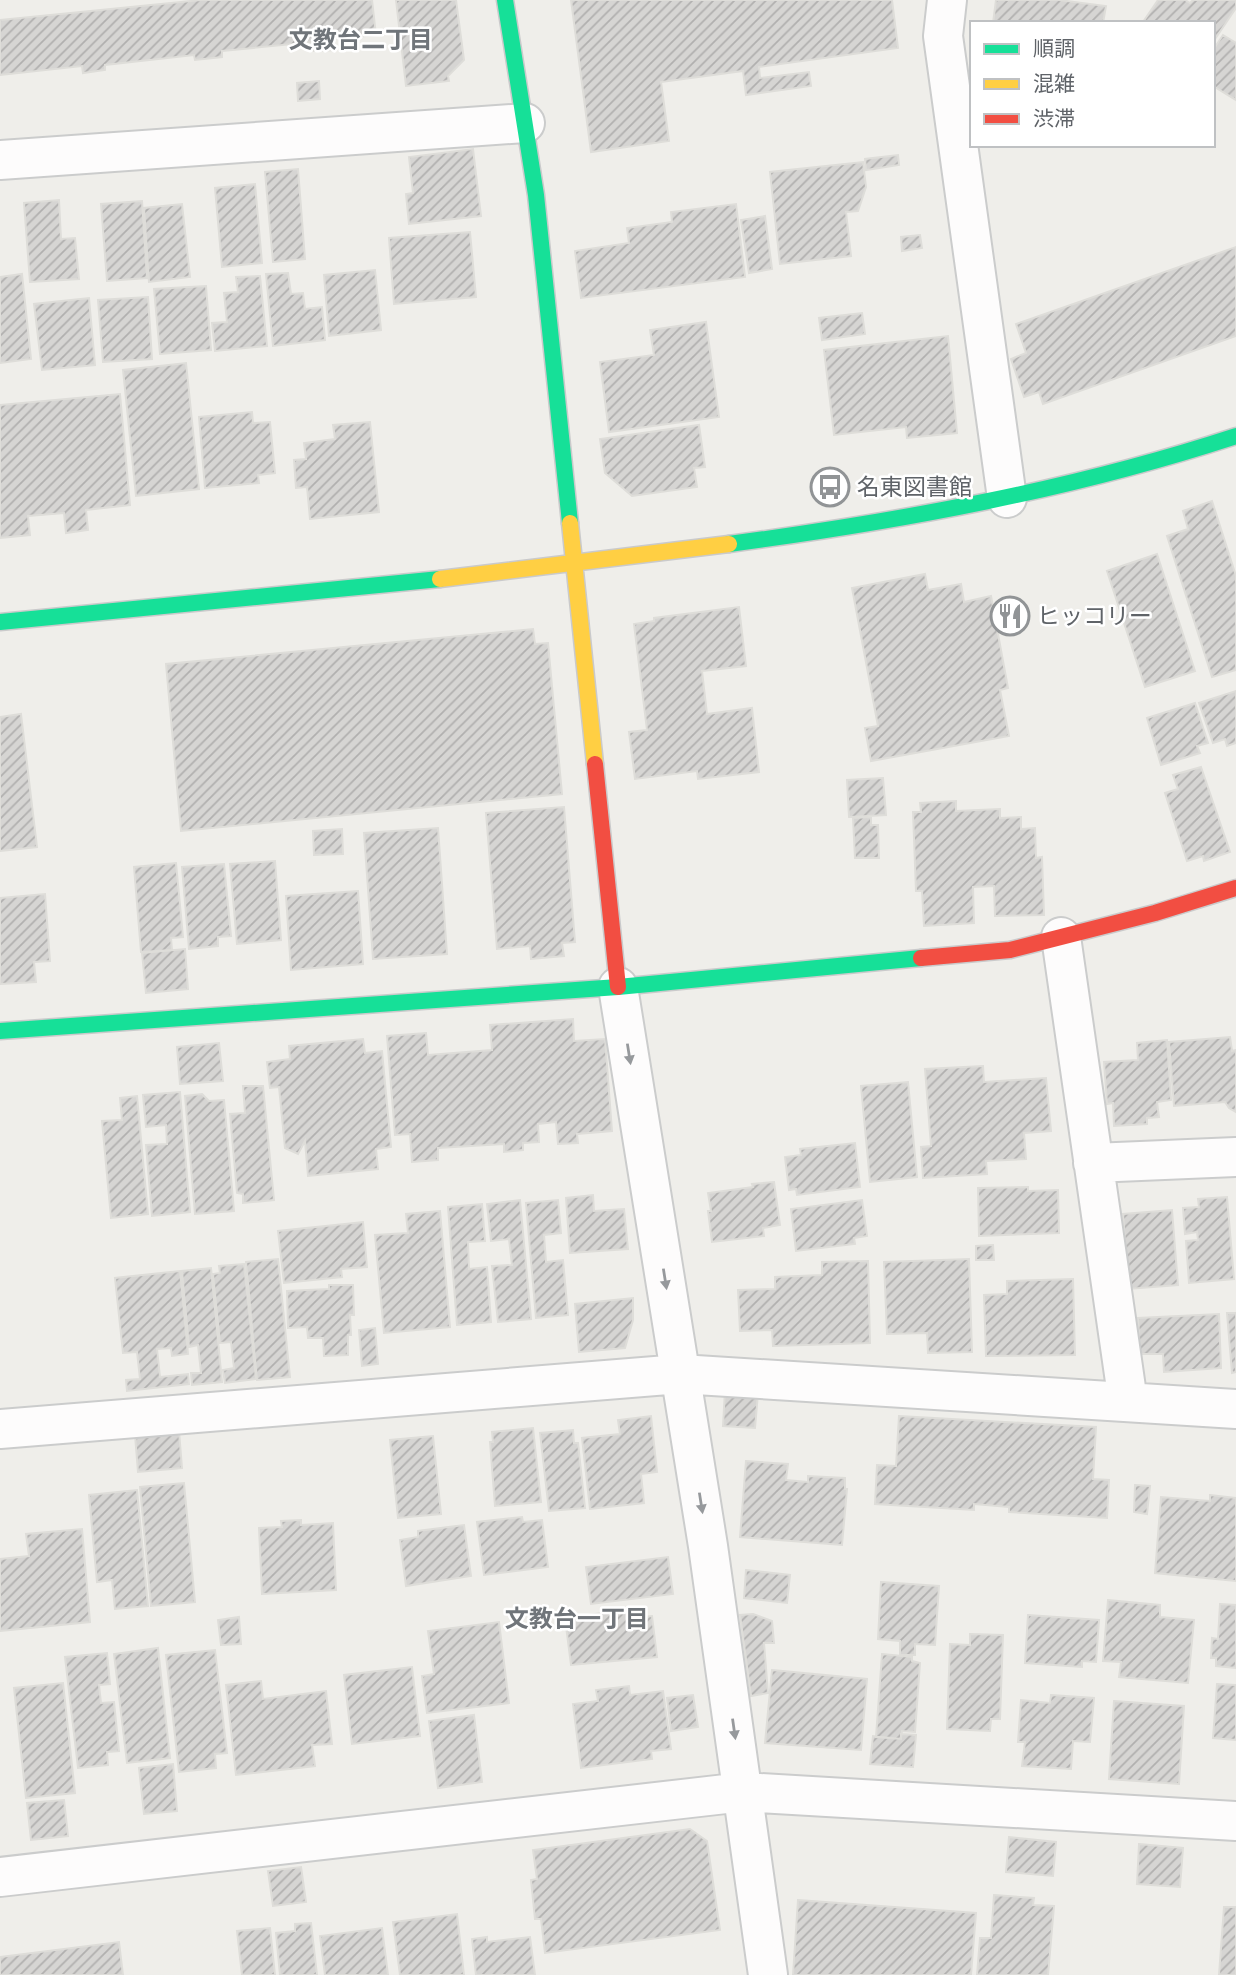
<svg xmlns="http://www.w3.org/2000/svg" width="1236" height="1975" font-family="'Nunito Sans','Noto Sans JP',sans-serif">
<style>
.building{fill:url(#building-hatch);stroke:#deddd9;stroke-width:2}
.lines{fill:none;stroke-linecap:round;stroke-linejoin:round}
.street-casing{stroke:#cbcccc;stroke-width:42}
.fast-casing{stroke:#cacacb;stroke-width:19}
.slow-casing{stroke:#cacacb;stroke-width:19}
.jam-casing{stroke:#cacacb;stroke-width:19}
.street{stroke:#fdfcfc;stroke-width:38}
.fast{stroke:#16e098;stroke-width:16}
.slow{stroke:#ffcf43;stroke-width:16}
.jam{stroke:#f24e42;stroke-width:16}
.oneway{fill:#96999c}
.labels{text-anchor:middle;stroke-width:5;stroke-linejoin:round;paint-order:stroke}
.poi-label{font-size:23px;fill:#5f6368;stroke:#fff;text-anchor:start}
.neighbourhood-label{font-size:24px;font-weight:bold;fill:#70757a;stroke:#fff}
</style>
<defs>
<pattern id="building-hatch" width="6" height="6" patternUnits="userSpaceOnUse" patternTransform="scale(1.75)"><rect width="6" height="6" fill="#d6d5d3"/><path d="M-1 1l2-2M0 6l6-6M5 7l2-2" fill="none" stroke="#b1b0af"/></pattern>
</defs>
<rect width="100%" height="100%" fill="#efeeea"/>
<!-- building -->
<path class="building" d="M201,0H372L376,35L333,39L334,50L314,51L313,42L222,51V57L195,60L194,55L105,65V70L83,73L82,66L0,75V20Z
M396,0H456L464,60L448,76L449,81L406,86Z
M571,0H892L898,48L759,67L760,78L809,72L811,86L746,95L743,71L661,82L669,141L591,152Z
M996,0H1059L1106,6L1103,23H993Z
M1158,0H1185L1190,3L1193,0H1236V8L1213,42V23L1143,22Z
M1223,35L1236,43V100L1213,86V50Z
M319,81L320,99L298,101L297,83Z
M473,149L481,216L409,224L406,194L413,193L409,157Z
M898,155L899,165L866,170L865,159Z
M863,162L866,187L858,211L846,212L851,256L780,264L770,172Z
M298,169L305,259L273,262L265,172Z
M255,184L262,263L222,267L215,188Z
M59,200L61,239L75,238L79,279L30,282L24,203Z
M142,201L147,278L107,281L101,204Z
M182,204L190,277L149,282L144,208Z
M736,204L745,277L581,298L575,251L629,243L627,228L672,222L671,212Z
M765,216L772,269L749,273L741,220Z
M470,232L476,297L394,304L389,238Z
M920,235L922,248L902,251L901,237Z
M1236,247V336L1043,404L1039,392L1024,397L1011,359L1026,353L1016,324Z
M375,270L381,330L329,336L324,275Z
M288,273L291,294L303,293L305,309L322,307L325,340L273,346L266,274Z
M22,274L31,359L0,363V277Z
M260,276L267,346L215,351L212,323L227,322L224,293L238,292L236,277Z
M206,286L211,350L160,354L154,289Z
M148,297L152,359L103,362L98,300Z
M89,298L95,365L42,370L34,304Z
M862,313L865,334L822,340L819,318Z
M706,322L719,417L609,432L600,362L654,355L650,330Z
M948,336L957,433L907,438L906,427L834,435L824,350Z
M186,363L199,489L136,496L123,370Z
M120,394L130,505L86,510L88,530L66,533L64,513L28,516L30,535L0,538V405Z
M252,412L253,423L270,422L275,473L258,475L259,483L205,488L199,417Z
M370,422L379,512L310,519L307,487L296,488L294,460L306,459L304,443L335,439L333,425Z
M699,425L705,467L694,468L697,487L632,496L605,473L600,439Z
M1212,501L1236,576V670L1212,677L1167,536L1188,529L1183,511Z
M1157,554L1195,671L1145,687L1107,571Z
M925,574L928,590L961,584L964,602L991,596L1008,688L1000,690L1009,736L871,761L865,728L878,726L852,588Z
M739,607L746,666L702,671L707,714L752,708L759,772L698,779L697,771L635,779L629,732L647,730L634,624L654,621V618Z
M533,629L535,644L548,643L562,794L181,831L166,664Z
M1236,691V743L1227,746L1225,739L1213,743L1199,703Z
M1195,703L1208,743L1197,746L1200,753L1161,765L1147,718Z
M21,714L37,847L0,851V717Z
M1201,767L1230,852L1204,861L1203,856L1187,861L1165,793L1178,789L1173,775Z
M883,778L886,815L849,817L847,780Z
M956,801V811L1000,809V818L1021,817V829L1035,828L1036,858L1042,857L1044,915L995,916L994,886L973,887L974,923L924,926L922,891H916L913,812H921L920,803Z
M564,807L575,942L562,943L564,956L531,959L530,946L497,949L486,813Z
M871,817V825H878L879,858H855L853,818Z
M438,828L447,954L373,959L364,833Z
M342,829L343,854L314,855L313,831Z
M275,861L281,940L237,944L230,864Z
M176,863L183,937L171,938L172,950L141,952L134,867Z
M224,864L231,936L218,937V946L189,949L182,867Z
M358,891L363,964L291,970L286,896Z
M45,894L50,961L34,962L36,982L0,984V898Z
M185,949L188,989L146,993L142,953Z
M573,1019L574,1041L605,1039L612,1131L577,1134L578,1143L558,1144L556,1122L538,1124L539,1142L523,1143V1150L504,1152V1144L438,1148V1160L412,1162L410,1134L395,1135L387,1036L426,1033L428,1055L492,1050L490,1025Z
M1230,1037L1232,1051L1236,1050V1112L1229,1108L1225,1102L1174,1106L1169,1042Z
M363,1039L365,1053L382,1051L391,1147L376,1149L378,1169L308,1176L305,1141L298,1154L285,1148L279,1087L270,1088L267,1062L290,1059L289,1046Z
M1167,1040L1171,1100L1157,1102L1159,1117L1147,1118V1124L1114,1126L1113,1103L1107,1104L1104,1062L1138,1060L1137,1043Z
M219,1043L223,1081L180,1084L177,1047Z
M983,1066L984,1082L1046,1078L1051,1131L1024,1133L1026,1159L986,1161L987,1174L923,1178L921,1147L931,1146L925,1069Z
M908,1082L917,1177L870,1182L861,1086Z
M243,1086H263L274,1200L243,1203V1194L237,1193L230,1114L245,1113Z
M180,1092L190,1212L152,1216L146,1145L167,1144L166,1125L146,1127L143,1095Z
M202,1094L209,1101L224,1100L234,1211L195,1214L185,1096Z
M137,1096L148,1214L111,1218L102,1121L122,1120L120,1098Z
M855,1143L860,1187L797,1195L796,1189L789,1190L785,1157L801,1155L800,1149Z
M774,1182L780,1225L763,1228L764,1236L712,1242L708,1211H711L708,1193L753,1187L752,1184Z
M1028,1187V1191L1058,1190L1059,1233L979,1236L978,1188Z
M593,1195L594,1211L624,1209L628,1249L570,1253L566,1198Z
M1227,1197L1234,1279L1189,1283L1186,1241L1198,1240L1197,1232L1185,1234L1183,1208L1199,1207L1198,1199Z
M520,1200L531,1319L498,1322L492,1266L512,1265L509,1239L491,1241L487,1204Z
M558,1200L561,1233L544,1235L546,1262L563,1260L568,1315L536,1318L526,1203Z
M862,1200L867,1236L854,1238L855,1244L796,1251L791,1209Z
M482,1204L485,1241L468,1242L469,1269L487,1267L491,1322L457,1325L448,1207Z
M1172,1210L1178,1285L1128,1289L1123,1214Z
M440,1211L450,1327L384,1333L375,1235L408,1233L406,1214Z
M363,1222L367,1267L341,1269L342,1277L284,1283L278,1231Z
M993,1245L994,1260H976V1246Z
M278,1259L290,1377L257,1380L246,1262Z
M969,1259L972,1352L928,1353L927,1333L887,1334L884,1262Z
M868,1261L870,1343L773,1346L772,1330L740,1331L738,1290L775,1289V1277L822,1275V1262Z
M244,1264L256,1379L225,1383L223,1370L234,1368L231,1342L220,1343L213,1274L220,1273L219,1266Z
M211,1268L222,1382L192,1385L191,1373H201L198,1345L189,1347L182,1271Z
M180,1271L188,1354L172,1356L171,1348L157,1349L160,1377L188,1374L189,1384L127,1391L126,1380L140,1379L137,1352L123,1353L115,1278Z
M1073,1279L1075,1355L986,1356L984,1295L1007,1294V1281Z
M329,1285H353L354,1315H350L351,1335H348V1355L324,1356L323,1338H308L307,1327L288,1328L287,1291L329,1289Z
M633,1298V1320L625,1348L579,1352L575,1304Z
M1227,1313H1236V1372L1232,1373Z
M1219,1314L1221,1368L1164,1372L1163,1354H1140L1138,1318Z
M375,1328L378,1364L362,1366L359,1330Z
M725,1390L758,1393L755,1428L723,1426Z
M651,1416L657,1472L641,1474L644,1503L590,1509L582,1438L620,1434L618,1420Z
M899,1416L1096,1427L1093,1479L1109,1480L1107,1518L1009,1512V1507L974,1504V1510L875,1504L877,1465L896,1466Z
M533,1428L541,1502L495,1506L490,1442H493L492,1432Z
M573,1430L574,1443H578L585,1508L549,1511L540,1433Z
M179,1431L182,1468L138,1472L135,1435Z
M433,1436L441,1514L398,1518L390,1440Z
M746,1461L788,1464L786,1480L808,1482V1476L845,1478V1489H847L842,1545L740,1537Z
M184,1483L195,1602L151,1606L140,1487Z
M1135,1485L1150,1486L1147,1514L1134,1512Z
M137,1490L148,1606L115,1609L112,1580L97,1582L89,1495Z
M1210,1495L1236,1498V1581L1155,1573L1161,1497L1210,1501Z
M522,1517L523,1522L542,1520L548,1567L484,1575L477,1522Z
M301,1520V1525L333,1523L336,1590L262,1594L259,1528L282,1527L281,1521Z
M464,1525L471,1576L406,1586L400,1540L418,1537V1531Z
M82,1529L90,1622L0,1631V1559L29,1556L26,1534Z
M668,1557L673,1594L591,1604L586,1567Z
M746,1570L790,1575L787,1603L744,1598Z
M881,1582L939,1586L935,1645L915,1644V1655H900V1641L878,1639Z
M1108,1600L1160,1605V1617L1194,1620L1188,1683L1119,1677L1121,1662L1103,1661Z
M1220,1604L1236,1605V1668L1216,1666V1658H1211L1212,1638L1218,1639Z
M633,1609V1618L652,1616L657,1657L571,1665L565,1618Z
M753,1614L772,1621L774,1643H764L768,1693L751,1696L740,1615Z
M1028,1615L1099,1620L1096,1662L1082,1661V1667L1025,1663Z
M239,1617L241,1644L221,1645L218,1620Z
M499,1622L509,1703L427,1713L422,1676L434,1674L428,1631Z
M970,1634L1003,1635L1000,1719H991L990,1731L947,1729L950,1644L970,1645Z
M158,1648L170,1758L127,1763L114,1654Z
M215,1650L227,1753L215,1754L216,1768L179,1772L166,1655Z
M107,1653L110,1684L99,1685L101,1703L114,1702L119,1751L107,1752L108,1765L78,1768L65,1657Z
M882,1654L912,1657V1661L920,1663L915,1732L902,1731L901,1739L876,1737Z
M412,1667L420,1736L352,1744L344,1675Z
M772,1670L867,1679L861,1750L765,1743Z
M261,1681L263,1699L326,1691L332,1744L312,1745L315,1766L236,1775L226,1685Z
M63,1683L75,1793L26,1798L14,1688Z
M1217,1684L1236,1685V1740L1213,1738Z
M629,1686L630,1695L663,1691L671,1749L651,1751L652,1759L581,1768L573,1704L598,1701L596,1690Z
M693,1695L698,1727L671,1731L667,1698Z
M1051,1695L1094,1698L1090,1742L1073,1741L1071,1769L1022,1766L1025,1742H1018L1021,1700L1050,1703Z
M1114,1701L1184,1706L1179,1784L1109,1779Z
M474,1715L482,1782L438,1788L429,1721Z
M901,1734L916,1735L913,1767L870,1764L873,1736L901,1739Z
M173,1764L177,1811L144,1814L139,1768Z
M64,1800L68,1836L31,1840L27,1803Z
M690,1829L707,1841L720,1930L545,1953L541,1919H535L531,1880L537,1879L533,1850Z
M1009,1837L1056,1842L1053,1876L1006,1872Z
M1139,1844L1183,1848L1180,1887L1137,1884Z
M301,1867L306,1902L273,1906L268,1871Z
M994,1895L1034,1898L1033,1905L1054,1906L1048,1975H977L980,1938H991Z
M798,1900L976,1913L971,1975H793Z
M1224,1907H1236V1975H1219Z
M457,1914L464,1975H400L393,1922Z
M311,1923L317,1975H280L276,1933L295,1931V1924Z
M270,1928L275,1975H242L237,1931Z
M382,1928L388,1975H325L320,1936Z
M487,1937V1942L530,1937L535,1975H476L472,1939Z
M119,1942L123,1975H0V1957Z"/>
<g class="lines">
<defs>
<path id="street" d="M947,0L943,36L1007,498
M0,160L525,123
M1061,937L1128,1402
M618,987L708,1546L768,1975
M1093,1163L1236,1157
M0,1429L680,1374L1236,1409
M0,1877L743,1792L1236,1821"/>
<path id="fast" d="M505,0L536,195L570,523
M729,544C901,521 1071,490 1236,436
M0,622L440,579
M0,1031L618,987L921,958"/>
<path id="slow" d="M570,523L595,764
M440,579L729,544"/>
<path id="jam" d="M595,764L618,987
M921,958L1010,950L1155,913L1236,888"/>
</defs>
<!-- street casing -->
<use href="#street" class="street-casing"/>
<!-- fast casing -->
<use href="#fast" class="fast-casing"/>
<!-- slow casing -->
<use href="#slow" class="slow-casing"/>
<!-- jam casing -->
<use href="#jam" class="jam-casing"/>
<!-- street -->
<use href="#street" class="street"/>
<!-- fast -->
<use href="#fast" class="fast"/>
<!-- slow -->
<use href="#slow" class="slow"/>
<!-- jam -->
<use href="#jam" class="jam"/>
</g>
<!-- one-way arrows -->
<defs><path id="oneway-solid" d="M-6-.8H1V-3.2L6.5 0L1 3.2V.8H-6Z" transform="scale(1.75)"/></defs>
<g class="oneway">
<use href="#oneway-solid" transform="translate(629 1054) rotate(81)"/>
<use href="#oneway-solid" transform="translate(665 1279) rotate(81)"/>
<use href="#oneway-solid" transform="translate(701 1503) rotate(81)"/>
<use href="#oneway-solid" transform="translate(734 1729) rotate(82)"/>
</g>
<!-- icons -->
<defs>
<symbol id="bus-ring" viewBox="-11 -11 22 22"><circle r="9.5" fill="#fff" stroke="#919496" stroke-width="1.5"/><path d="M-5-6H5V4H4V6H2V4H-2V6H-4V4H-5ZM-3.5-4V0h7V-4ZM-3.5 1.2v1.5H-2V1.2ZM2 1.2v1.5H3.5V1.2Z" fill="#919496"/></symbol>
<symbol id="restaurant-ring" viewBox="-11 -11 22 22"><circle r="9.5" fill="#fff" stroke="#919496" stroke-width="1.5"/><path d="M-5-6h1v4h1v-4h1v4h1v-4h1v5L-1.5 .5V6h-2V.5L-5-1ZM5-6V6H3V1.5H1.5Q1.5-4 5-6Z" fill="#919496"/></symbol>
</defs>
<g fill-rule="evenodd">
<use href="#bus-ring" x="808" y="465" width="44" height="44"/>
<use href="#restaurant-ring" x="988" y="594" width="44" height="44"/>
</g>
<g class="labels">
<!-- poi labels -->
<g class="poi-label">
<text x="857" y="495">名東図書館</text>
<text x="1037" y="624">ヒッコリー</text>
</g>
<!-- neighbourhood labels -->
<g class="neighbourhood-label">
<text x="361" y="48">文教台二丁目</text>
<text x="577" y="1627">文教台一丁目</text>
</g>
</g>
<!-- legend -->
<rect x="970" y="21" width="245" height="126" fill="#ffffff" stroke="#bfc1c3" stroke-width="2"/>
<rect x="984" y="44" width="35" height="10" fill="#16e098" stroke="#bfc1c3" stroke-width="2"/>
<text x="1033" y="56" font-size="21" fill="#5f6368">順調</text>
<rect x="984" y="79" width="35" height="10" fill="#ffcf43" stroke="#bfc1c3" stroke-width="2"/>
<text x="1033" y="91" font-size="21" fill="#5f6368">混雑</text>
<rect x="984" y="114" width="35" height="10" fill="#f24e42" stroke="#bfc1c3" stroke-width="2"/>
<text x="1033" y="126" font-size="21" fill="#5f6368">渋滞</text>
</svg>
